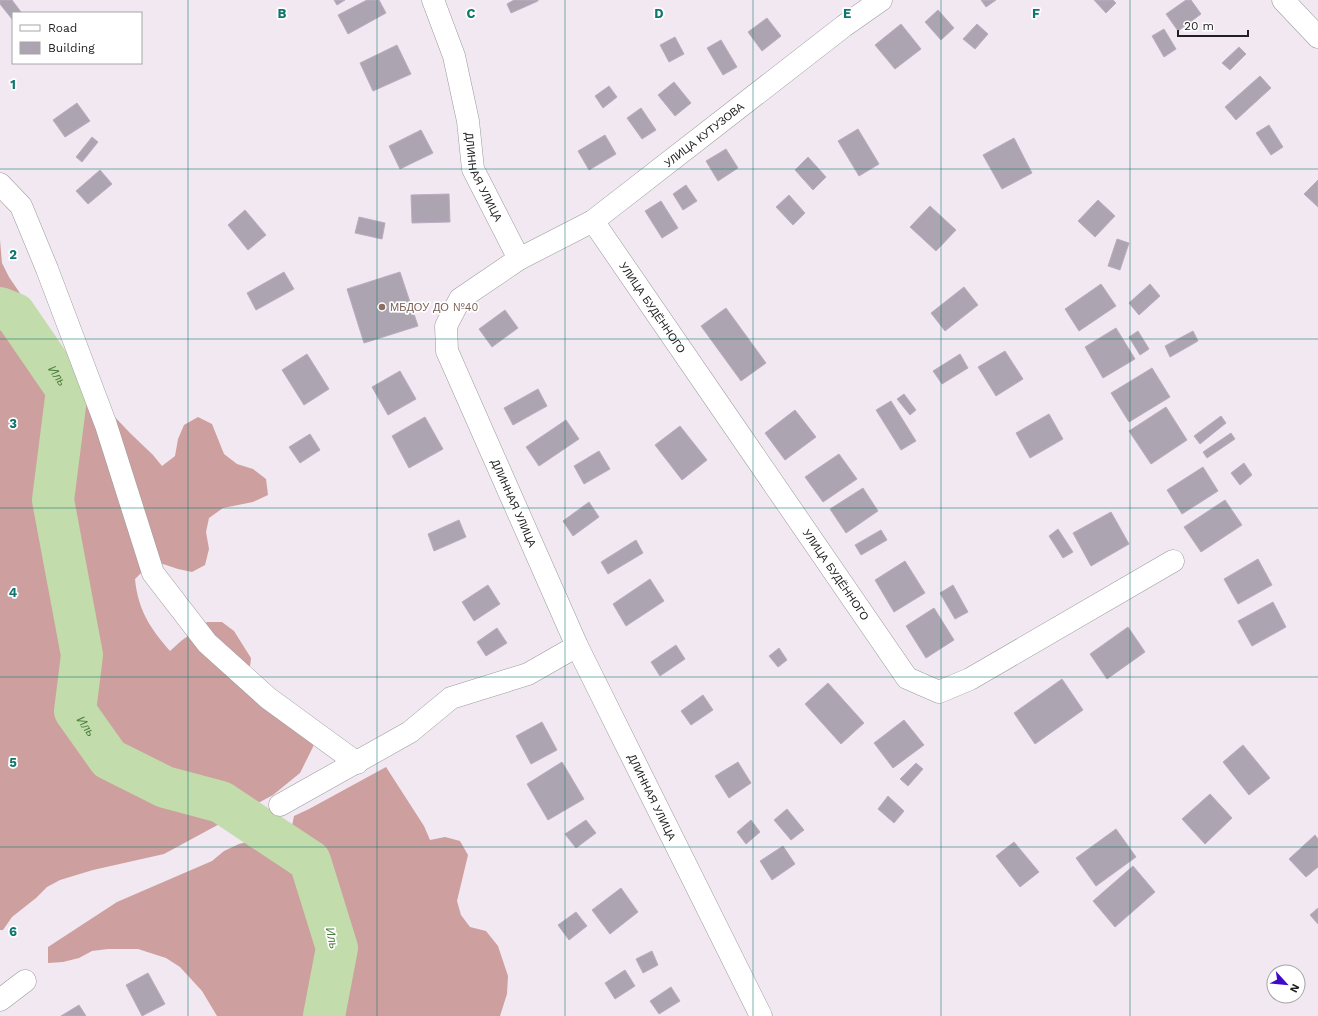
<svg xmlns="http://www.w3.org/2000/svg" width="1318" height="1016" font-family="'Work Sans',sans-serif">
<style>
.forest{fill:#ce9f9f}
.lines{fill:none;stroke-linecap:round;stroke-linejoin:round}
.river{stroke:#c3dcab;stroke-width:42}
.building{fill:#aca4b0;stroke:#bcabc2}
.minor-casing{stroke:#9b9b9b;stroke-width:23}
.minor{stroke:#fff;stroke-width:22}
.grid{fill:none;stroke:#0f766e;stroke-width:1;stroke-opacity:0.55}
.education-dot{fill:#8d6e63;stroke:#fff;stroke-width:1.5}
.labels{text-anchor:middle;stroke-width:3.5;stroke-linejoin:round;paint-order:stroke}
.street-label{font-size:11px;fill:#212121;stroke:#fff}
.education-label{font-size:11px;fill:#785e54;stroke:#fff;text-anchor:start}
.water-label{font-size:12px;font-style:italic;fill:#4b7f3d;stroke:#fff}
.grid-label{font-size:13px;text-anchor:middle;font-weight:bold;fill:#0f766e;stroke:#fff;stroke-width:3.5;stroke-linejoin:round;paint-order:stroke}
</style>
<rect width="100%" height="100%" fill="#f1e8f1"/>
<!-- forest -->
<path class="forest" d="M0,240L2,263L9,277L76,376L130,433L153,455L162,466L175,456L178,439L184,425L198,417L212,424L224,454L237,464L253,469L266,479L268,495L253,502L223,508L209,518L206,532L209,549L205,565L192,572L178,569L163,564L146,568L135,579C138,610 150,628 170,651L181,641L207,622H222L234,631L251,658L247,692L315,731L313,747L300,773L273,795L164,854L93,870L60,880L47,887L36,898L12,917L3,930H0Z
M386,767L424,826L430,840L445,837L460,841L468,855L457,901L461,915L470,927L486,931L498,946L508,976L507,994L500,1016H217L202,991L180,967L166,958L138,949H108L92,951L79,958L63,962L48,963V947L117,902L212,861L224,851L239,844L254,840L269,845H285L291,831L294,816L309,809Z"/>
<g class="lines">
<!-- river -->
<path class="river" id="s1" d="M0,308L15,314L67,390L53,500L82,655L75,711L109,759L165,787L221,802L310,861L337,948L324,1016"/>
</g>
<!-- building -->
<path class="building" d="M0,0H12L21,12L20,13H13L12,19L0,4Z
M334,0H345L337,5Z
M367,0H379L386,13L348,34L338,15Z
M514,0H538V1L511,13L507,4Z
M981,0H996L986,7Z
M1094,0H1113L1116,3L1106,13Z
M1186,0H1191L1201,14L1178,31L1166,14Z
M938,10L954,28L941,40L925,22Z
M767,18L781,36L762,51L748,32Z
M901,24L921,49L895,69L875,45Z
M977,24L988,34L975,49L963,39Z
M1164,29L1176,49L1164,57L1152,36Z
M675,37L684,54L669,62L660,45Z
M721,40L737,67L723,75L707,48Z
M397,45L411,74L373,91L360,63Z
M1239,47L1246,54L1230,70L1222,63Z
M1260,76L1271,88L1236,120L1225,107Z
M674,82L691,103L675,116L658,95Z
M609,86L617,97L603,108L595,96Z
M77,103L90,121L65,137L53,120Z
M641,108L656,130L642,139L627,118Z
M1269,125L1283,147L1271,155L1256,133Z
M858,129L879,164L859,176L838,141Z
M421,130L433,153L400,169L389,146Z
M605,135L616,154L589,170L578,151Z
M92,137L98,142L82,162L76,157Z
M1014,138L1032,173L1002,189L983,155Z
M726,149L738,168L718,181L706,161Z
M808,157L826,177L813,190L795,170Z
M100,170L112,184L88,204L76,191Z
M1318,180V207L1304,194Z
M686,185L697,201L683,210L673,194Z
M449,194L450,222L412,223L411,195Z
M789,195L805,213L793,225L776,207Z
M1098,200L1115,216L1095,237L1078,221Z
M661,201L678,228L662,238L645,211Z
M930,206L956,230L936,251L910,227Z
M245,210L266,235L248,250L228,225Z
M359,217L385,223L382,239L355,233Z
M1117,239L1129,243L1120,270L1108,266Z
M284,272L294,289L256,310L247,293Z
M400,272L418,326L364,343L347,289Z
M1101,284L1116,306L1079,331L1065,309Z
M1150,284L1160,296L1139,315L1129,303Z
M964,287L978,305L945,331L931,313Z
M726,308L766,363L741,381L701,326Z
M505,310L518,328L492,347L479,329Z
M1116,328L1135,359L1103,378L1085,347Z
M1138,331L1149,349L1140,355L1129,337Z
M1193,331L1198,341L1170,357L1165,346Z
M1005,351L1023,379L996,396L978,367Z
M307,354L329,389L304,405L282,370Z
M960,354L968,368L942,384L933,371Z
M1152,368L1170,397L1129,422L1111,393Z
M400,371L416,399L388,415L372,387Z
M538,389L547,406L513,425L504,408Z
M904,394L916,410L910,415L897,399Z
M891,401L916,441L901,450L876,410Z
M1166,407L1187,440L1151,464L1129,431Z
M795,410L816,437L785,460L765,433Z
M1049,414L1063,439L1030,458L1016,433Z
M1221,416L1226,423L1200,444L1194,436Z
M425,417L443,449L409,468L392,436Z
M566,420L579,439L539,466L526,447Z
M680,426L707,460L682,480L655,445Z
M1231,433L1235,439L1207,458L1203,452Z
M310,434L320,450L300,463L289,447Z
M599,451L610,469L584,484L574,466Z
M839,454L857,479L823,502L805,477Z
M1244,463L1252,475L1240,485L1231,473Z
M1203,467L1218,491L1182,514L1167,490Z
M863,488L878,511L846,533L830,509Z
M1225,500L1242,525L1201,552L1184,527Z
M589,502L599,517L573,536L563,521Z
M1111,512L1129,544L1091,566L1073,533Z
M459,520L466,537L434,551L428,534Z
M1058,529L1073,552L1063,558L1049,536Z
M881,530L887,540L861,555L855,545Z
M636,540L643,553L608,574L601,562Z
M1258,559L1272,585L1238,604L1224,579Z
M905,561L925,593L894,612L875,580Z
M650,579L664,601L626,626L613,604Z
M488,585L500,604L474,621L462,602Z
M953,585L968,612L955,619L940,593Z
M1273,602L1286,627L1252,646L1238,621Z
M934,608L954,640L926,658L906,626Z
M1128,627L1145,652L1107,679L1090,654Z
M497,628L507,643L486,656L477,642Z
M676,645L685,659L660,676L651,662Z
M779,648L787,660L778,667L769,656Z
M1062,679L1083,710L1035,744L1014,713Z
M828,683L864,723L841,744L805,704Z
M703,695L713,710L691,725L681,711Z
M904,720L924,745L893,768L874,743Z
M542,722L557,750L531,764L516,736Z
M1243,745L1270,778L1249,795L1223,762Z
M562,762L584,799L548,820L527,784Z
M738,762L751,783L729,798L715,776Z
M916,763L923,769L908,786L900,779Z
M1210,794L1232,818L1205,844L1182,819Z
M888,796L904,811L894,823L878,809Z
M787,809L804,830L791,840L774,820Z
M586,820L596,833L576,848L565,834Z
M751,820L760,832L746,844L737,832Z
M1116,829L1136,857L1096,886L1076,858Z
M1315,835L1318,839V867L1306,877L1289,859Z
M1014,842L1039,872L1020,887L996,856Z
M783,846L795,864L772,880L760,861Z
M1133,866L1155,892L1115,927L1093,901Z
M621,888L638,912L610,934L592,910Z
M1318,908V924L1310,915Z
M576,912L587,926L569,940L558,925Z
M652,951L658,965L643,973L636,959Z
M625,970L635,986L615,999L605,983Z
M148,973L165,1004L142,1016L126,985Z
M671,987L680,1001L659,1014L650,1001Z
M79,1005L86,1016H61Z"/>
<g class="lines">
<defs>
<g id="minor">
<path id="s2" d="M433,0L454,56L468,121L473,169L519,259"/>
<path d="M1283,0L1318,37"/>
<path d="M0,184L21,206L47,269L106,425L153,573L207,643L268,698L357,763"/>
<path id="s3" d="M593,221L907,678L939,692L970,679L1173,561"/>
<path d="M280,805L410,732L451,698L528,674L577,646"/>
<path d="M0,1000L25,981"/>
<path id="s4" d="M761,1016L577,646L447,351L446,326L460,299L519,259L593,221L844,26L881,0"/>
</g>
</defs>
<!-- minor casing -->
<use href="#minor" class="minor-casing"/>
<!-- minor -->
<use href="#minor" class="minor"/>
</g>
<!-- grid -->
<path class="grid" d="M188,0V1016M377,0V1016M565,0V1016M753,0V1016M941,0V1016M1130,0V1016M0,169H1318M0,339H1318M0,508H1318M0,677H1318M0,847H1318"/>
<!-- markers -->
<circle class="education-dot" cx="382" cy="307" r="4"/>
<g class="labels">
<!-- street labels -->
<g class="street-label">
<text dy="4" stroke="none"><textPath href="#s4" startOffset="1086">УЛИЦА КУТУЗОВА</textPath></text>
<text dy="4" stroke="none"><textPath href="#s2" startOffset="185">ДЛИННАЯ УЛИЦА</textPath></text>
<text dy="4" stroke="none"><textPath href="#s3" startOffset="105">УЛИЦА БУДЁННОГО</textPath></text>
<text transform="translate(514 503) rotate(66)" y="4">ДЛИННАЯ УЛИЦА</text>
<text dy="4" stroke="none"><textPath href="#s3" startOffset="429">УЛИЦА БУДЁННОГО</textPath></text>
<text transform="translate(652 797) rotate(64)" y="4">ДЛИННАЯ УЛИЦА</text>
</g>
<!-- education labels -->
<g class="education-label">
<text x="390" y="311">МБДОУ ДО №40</text>
</g>
<!-- water labels -->
<g class="water-label">
<text dy="4" stroke="none"><textPath href="#s1" startOffset="91">Иль</textPath></text>
<text dy="4" stroke="none"><textPath href="#s1" startOffset="452">Иль</textPath></text>
<text transform="translate(332 938) rotate(78)" y="4">Иль</text>
</g>
</g>
<g class="grid-label">
<text x="282" y="18">B</text>
<text x="471" y="18">C</text>
<text x="659" y="18">D</text>
<text x="847" y="18">E</text>
<text x="1036" y="18">F</text>
<text x="13" y="89">1</text>
<text x="13" y="259">2</text>
<text x="13" y="428">3</text>
<text x="13" y="597">4</text>
<text x="13" y="767">5</text>
<text x="13" y="936">6</text>
</g>
<!-- legend -->
<rect x="12" y="12" width="130" height="52" fill="#ffffff" stroke="#a6a6a6"/>
<rect x="20" y="25" width="20" height="6" fill="#ffffff" stroke="#a6a6a6"/>
<text x="48" y="32" font-size="12" fill="#212121">Road</text>
<rect x="20" y="42" width="20" height="12" fill="#aca4b0" stroke="#a6a6a6"/>
<text x="48" y="52" font-size="12" fill="#212121">Building</text>
<!-- north arrow -->
<g transform="translate(1286 984) rotate(117)"><circle r="19" fill="#ffffff" stroke="#a6a6a6"/>
<path d="M0-3L7 15L0 10L-7 15Z" fill="#4008ca"/>
<text y="-6" font-size="11" font-weight="bold" text-anchor="middle" fill="#212121">N</text>
</g>
<!-- scale -->
<path d="M1178 30v6h70v-6" fill="none" stroke="#212121" stroke-width="2"/>
<text x="1184" y="30" font-size="12" fill="#212121" stroke="#ffffff" stroke-width="3" paint-order="stroke">20 m</text>
</svg>
